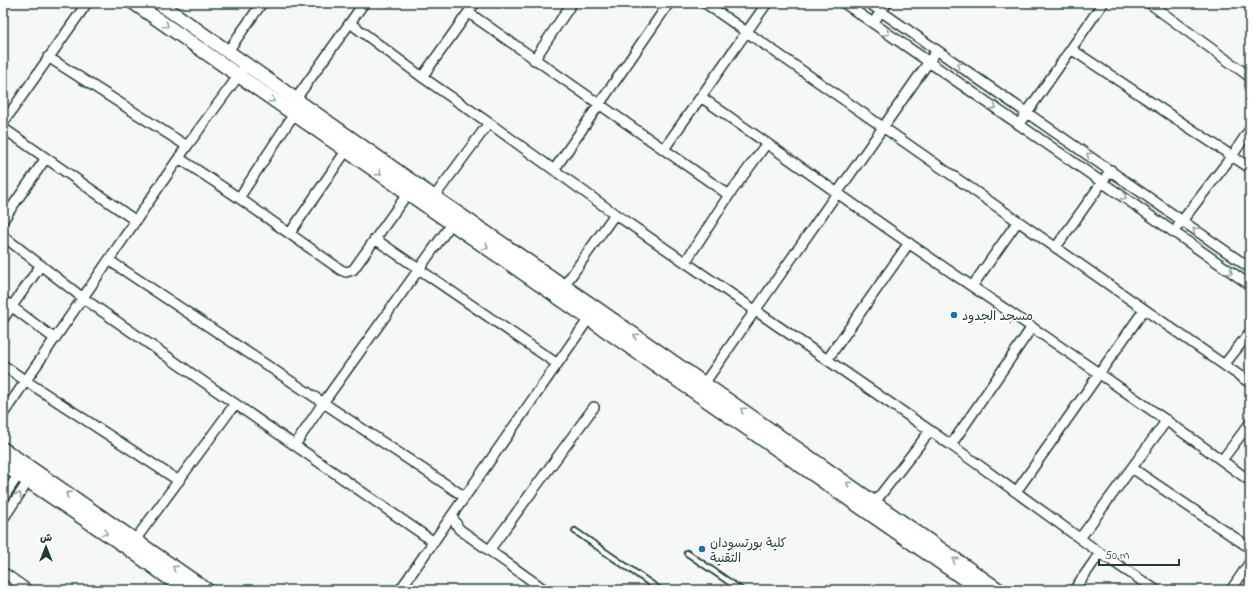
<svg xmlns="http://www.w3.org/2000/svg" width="1253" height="593" font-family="'Indie Flower','Playpen Sans Arabic',sans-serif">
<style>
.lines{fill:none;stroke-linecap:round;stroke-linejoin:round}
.lane-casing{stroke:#1f3d34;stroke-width:8}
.street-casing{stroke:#1f3d34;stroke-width:12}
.secondary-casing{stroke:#1f3d34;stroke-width:16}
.lane{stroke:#fff;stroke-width:4.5}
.street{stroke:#fff;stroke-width:9}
.secondary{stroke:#fff;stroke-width:13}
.oneway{stroke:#8f9e9a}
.poi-dot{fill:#1f6fb2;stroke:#fff;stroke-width:1.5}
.labels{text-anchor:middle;stroke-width:3;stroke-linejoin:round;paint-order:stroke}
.poi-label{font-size:13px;fill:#1f3d34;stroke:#fff;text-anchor:start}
</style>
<rect width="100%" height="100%" fill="#f6f7f7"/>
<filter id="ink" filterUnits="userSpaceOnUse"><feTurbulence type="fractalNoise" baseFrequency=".025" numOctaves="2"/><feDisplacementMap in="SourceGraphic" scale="8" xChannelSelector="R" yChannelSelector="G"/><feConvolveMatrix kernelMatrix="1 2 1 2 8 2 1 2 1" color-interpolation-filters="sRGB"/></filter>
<g filter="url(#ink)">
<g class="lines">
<defs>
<path id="lane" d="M575,531L660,590
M687,553L741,590"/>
<path id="street" d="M705,3L1250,383
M844,3L1250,285
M869,3L1250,268
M1149,3L1250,77
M469,13L729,195
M350,23L422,77L489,123L615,214L951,445L1100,553L1156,590
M873,23L887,3
M1071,49L1250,168
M228,51L262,3
M48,57L187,146
M534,60L572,3
M422,77L475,3
M701,97C770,145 838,194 907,242C1022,321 1138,398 1250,481
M293,103L364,3
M3,123L87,3
M1019,124L1103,3
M3,128L136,221
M664,149L767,3
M179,158L239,198L341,270L346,272L353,270L408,193
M554,170L669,3
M434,197L489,123
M239,198L294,114
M3,220L46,158
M1178,226L1232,156L1250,129
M290,233L346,151
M3,236L83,298L434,542
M375,239L556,363
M1056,247L1111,170
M110,261L465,497
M686,261L729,195L767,143
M973,285L1018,221
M564,286L615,214
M3,300L55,339
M3,319L41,265
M827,360L909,243
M3,365L26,381L179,481
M1224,365L1250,332
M701,388L937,50
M3,414L187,146L242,71
M295,445L323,403L452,223
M951,445L1032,327
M1222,460L1250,423
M1132,468L1250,548
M1016,492L1144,310
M3,498L21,471
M875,502L930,431
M452,516L459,529L545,590
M3,519L31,477
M1081,537L1167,420
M135,540L235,404
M490,549L594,407
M3,572L28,590
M400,590L592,314
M1074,590L1100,553
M1231,590L1250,562"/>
<path id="secondary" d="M134,3L980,590
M159,3L434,197L596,308L999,590
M3,449L207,590
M3,464L125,546L185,590"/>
</defs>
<!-- lane casing -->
<use href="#lane" class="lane-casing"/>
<!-- street casing -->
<use href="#street" class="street-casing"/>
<!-- secondary casing -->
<use href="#secondary" class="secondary-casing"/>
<!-- lane -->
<use href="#lane" class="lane"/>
<!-- street -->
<use href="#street" class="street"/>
<!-- secondary -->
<use href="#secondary" class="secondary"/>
</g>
<!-- one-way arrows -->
<defs><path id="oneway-chevron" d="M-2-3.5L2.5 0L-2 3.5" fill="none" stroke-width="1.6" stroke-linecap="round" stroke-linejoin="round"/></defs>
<g class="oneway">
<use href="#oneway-chevron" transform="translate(166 25) rotate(35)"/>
<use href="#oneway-chevron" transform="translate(887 33) rotate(35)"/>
<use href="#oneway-chevron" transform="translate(959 65) rotate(-146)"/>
<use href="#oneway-chevron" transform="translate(272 100) rotate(35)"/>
<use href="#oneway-chevron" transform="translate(994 107) rotate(34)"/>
<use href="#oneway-chevron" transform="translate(1089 155) rotate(-145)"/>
<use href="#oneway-chevron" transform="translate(379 173) rotate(34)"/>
<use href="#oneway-chevron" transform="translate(1124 197) rotate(35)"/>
<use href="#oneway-chevron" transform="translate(1195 230) rotate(-146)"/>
<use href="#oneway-chevron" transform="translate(486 247) rotate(35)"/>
<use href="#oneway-chevron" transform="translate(1230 272) rotate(35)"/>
<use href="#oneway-chevron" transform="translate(636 336) rotate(-145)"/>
<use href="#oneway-chevron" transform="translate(743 410) rotate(-145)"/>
<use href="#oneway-chevron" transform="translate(849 484) rotate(-145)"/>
<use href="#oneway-chevron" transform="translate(68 494) rotate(-146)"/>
<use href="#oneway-chevron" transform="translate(19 495) rotate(-57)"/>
<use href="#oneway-chevron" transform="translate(105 533) rotate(34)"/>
<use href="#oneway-chevron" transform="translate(955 560) rotate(-144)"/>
<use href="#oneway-chevron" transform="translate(175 568) rotate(-146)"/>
</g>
</g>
<!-- markers -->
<g class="poi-dot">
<circle cx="954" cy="315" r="4"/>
<circle cx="702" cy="549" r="4"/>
</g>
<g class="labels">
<!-- poi labels -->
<g class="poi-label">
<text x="962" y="320">مسجد الجدود</text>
<text x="710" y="547">كلية بورتسودان<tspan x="710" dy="15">التقنية</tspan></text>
</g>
</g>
<!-- margin -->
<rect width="1253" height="593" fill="none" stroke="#fff" stroke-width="16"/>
<rect x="8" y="8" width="1237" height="577" fill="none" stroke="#1f3d34" stroke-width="1.5" filter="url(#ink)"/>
<!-- north arrow -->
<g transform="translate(46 547)" stroke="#ffffff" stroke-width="3" paint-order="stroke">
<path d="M0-3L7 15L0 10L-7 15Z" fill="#1f3d34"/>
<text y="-6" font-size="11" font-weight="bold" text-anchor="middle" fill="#1f3d34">ش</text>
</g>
<!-- scale -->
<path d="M1099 559v6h80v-6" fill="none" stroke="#1f3d34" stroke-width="2"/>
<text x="1105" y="559" font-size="12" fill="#1f3d34" stroke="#ffffff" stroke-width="3" paint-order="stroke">50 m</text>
</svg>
